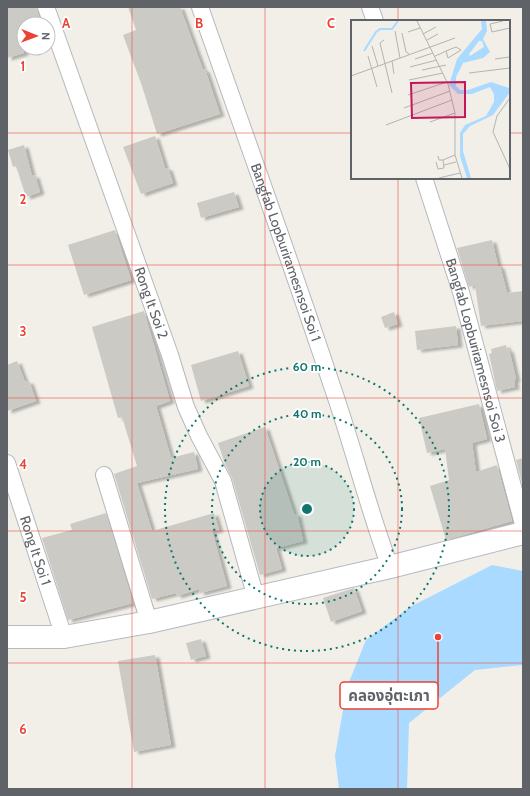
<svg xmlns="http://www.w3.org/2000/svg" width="530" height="796" font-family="Cabin,'Noto Sans Thai',sans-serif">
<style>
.water{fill:#aadaff}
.building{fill:#cccac5;filter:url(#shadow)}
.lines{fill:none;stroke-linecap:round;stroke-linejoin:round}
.street-casing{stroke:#b5b8bc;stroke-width:18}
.secondary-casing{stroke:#b6babf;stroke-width:24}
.street{stroke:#fff;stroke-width:16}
.secondary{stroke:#fff;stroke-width:22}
.grid{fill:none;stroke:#ea4335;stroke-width:1;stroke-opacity:0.55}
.ring{fill:none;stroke:#0f766e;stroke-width:2;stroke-dasharray:2 4}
.labels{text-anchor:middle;stroke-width:3.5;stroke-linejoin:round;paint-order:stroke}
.street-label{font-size:14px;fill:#5f6368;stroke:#fff}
.inset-river{fill:none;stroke:#aadaff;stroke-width:2}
.inset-road{fill:none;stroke:#b3b3b1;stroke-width:1}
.view{fill:#c2185b;fill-opacity:0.15;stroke:#c2185b;stroke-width:2}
.inset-edge{fill:none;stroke:#5f6368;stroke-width:2}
.grid-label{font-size:13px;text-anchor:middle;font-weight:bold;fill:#ea4335;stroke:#fff;stroke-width:3.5;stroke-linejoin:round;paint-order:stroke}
.centre{fill:#0f766e;stroke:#fff;stroke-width:2}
.ring-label{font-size:12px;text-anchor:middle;font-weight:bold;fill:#0f766e;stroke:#fff;stroke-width:3.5;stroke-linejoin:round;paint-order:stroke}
.leader{fill:none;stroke:#ea4335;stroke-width:1.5}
.callout-dot{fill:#ea4335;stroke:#fff;stroke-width:1.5}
.callout{fill:#fff;stroke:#ea4335;stroke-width:1.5}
.callout-label{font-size:15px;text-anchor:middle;font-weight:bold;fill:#5f6368}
</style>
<defs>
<filter id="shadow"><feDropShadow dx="4.5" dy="2.5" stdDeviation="1" flood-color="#0004"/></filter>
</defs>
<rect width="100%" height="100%" fill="#f1efe8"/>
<!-- water -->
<path class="water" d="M492,565L523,571V665L475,670L409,723L407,789H339L335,756L347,687L366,640L410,607Z"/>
<!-- building -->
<path class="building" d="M7,7H36L42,24H24V53L7,58Z
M128,7H180L203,70L205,69L220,114L157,134L142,86L123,35L136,30Z
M155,136L165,168H168L173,183L141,194L123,147Z
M24,145L32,176L35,175L40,192L26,197L16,166L13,167L8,150Z
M234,192L239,207L201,218L197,203Z
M115,230L131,280L84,295L68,245Z
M492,240L498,266H500L507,293L523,291V321L481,326L475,285L469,287L457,248Z
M144,311L170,401L156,406L171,458L194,452L198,469L137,483L152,531L214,513L219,530L212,531L227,586L200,593L199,589L177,596L176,593L152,599L114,474L137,466L122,417L118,418L92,327Z
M394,312L398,324L385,328L381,317Z
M456,326L458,345L417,350L415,331Z
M506,345L507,350L509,349L516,379L514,380L515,387L497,391L489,354L492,353L491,349Z
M238,351L249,386L201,401L191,365Z
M17,361L25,382L29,381L36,401L7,411V365Z
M479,404L487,439L472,443L476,472L497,465L512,521L446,540L430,486L449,480L445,449L427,453L419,418Z
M265,427L294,514H297L303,541L276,548L282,569L260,575L232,478L225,464L218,443Z
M523,458V487L516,460Z
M106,513L133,603L68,620L42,538L72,530L70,524Z
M354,588L362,611L331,622L323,598Z
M201,639L206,656L191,660L186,643Z
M155,655L171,745L134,752L118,661Z"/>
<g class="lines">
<defs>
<g id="street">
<path id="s1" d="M46,7L170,355L186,407L199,436L223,481L256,598"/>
<path id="s2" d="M200,7C244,133 290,259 332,386C353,446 368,508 390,567"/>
<path d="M370,7L375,21"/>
<path id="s3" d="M424,178L461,292L523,524"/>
<path id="s4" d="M7,463L64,637"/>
<path d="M104,475L149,622"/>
</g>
<path id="secondary" d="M7,637H64L149,622L390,567L523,533"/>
</defs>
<!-- street casing -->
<use href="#street" class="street-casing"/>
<!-- secondary casing -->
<use href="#secondary" class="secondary-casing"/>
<!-- street -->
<use href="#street" class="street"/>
<!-- secondary -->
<use href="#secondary" class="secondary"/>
</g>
<!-- grid -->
<path class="grid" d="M132,7V789M265,7V789M398,7V21M7,133H352M509,133H523M398,178V789M7,265H523M7,398H523M7,531H523M7,663H523"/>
<!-- distance rings -->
<circle cx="307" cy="509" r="47" fill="#0f766e" fill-opacity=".12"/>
<g class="ring">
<circle cx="307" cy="509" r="47"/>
<circle cx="307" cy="509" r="95"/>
<circle cx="307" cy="509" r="142"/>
</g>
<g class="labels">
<!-- street labels -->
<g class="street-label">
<text dy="5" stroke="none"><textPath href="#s2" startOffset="260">Bangfab Lopburiramesnsoi Soi 1</textPath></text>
<text dy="5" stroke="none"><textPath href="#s1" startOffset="314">Rong It Soi 2</textPath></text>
<text dy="5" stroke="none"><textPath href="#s3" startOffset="180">Bangfab Lopburiramesnsoi Soi 3</textPath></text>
<text dy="5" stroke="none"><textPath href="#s4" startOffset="92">Rong It Soi 1</textPath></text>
</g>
</g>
<!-- overview -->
<g transform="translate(351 20)">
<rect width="159" height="159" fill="#f1efe8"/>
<path d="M130,1H135L136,11L132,19L139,32L132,38L112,43L105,57V66L109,70H117L140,62L158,68L159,72L142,95L119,106L112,114V131L120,158H116L109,136V113L114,105L135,96L143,82V74L139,67L121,74H107L98,65L106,39L131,9ZM128,21H131L133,27L119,36L118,34Z" fill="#aadaff" fill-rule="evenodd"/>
<path class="inset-river" d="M13,31L25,12L29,9H41L47,1"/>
<path class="inset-road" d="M66,1L97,64L104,93V135L111,158M152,1L139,4L141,12L159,8M44,11L49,38M57,12L69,8M51,13L55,32L58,34M72,14L85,7M33,20L29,23L41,73M76,20L87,14M21,26L27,46M17,36L26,67M84,36L89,34L95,31L105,27L110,30L97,38L95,31M64,39L82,33M144,39L159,37M41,41L43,54M59,47L86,40M71,50L95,45M118,53L159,48M0,56L104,18M58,60L92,53M57,75L96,62M159,78L146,96L142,112L159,149M53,88L99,71M79,102L104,93M35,105L101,80M92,140L104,135M85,142L87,149L93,148L92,140H88L87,136M93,145L105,142M88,158L109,153"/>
<path class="view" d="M114,62V97L61,98L60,63Z"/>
<rect width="159" height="159" class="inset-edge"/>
</g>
<g class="grid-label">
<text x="66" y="28">A</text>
<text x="199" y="28">B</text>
<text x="331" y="28">C</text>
<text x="23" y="71">1</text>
<text x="23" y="204">2</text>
<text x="23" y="336">3</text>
<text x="23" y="469">4</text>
<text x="23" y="602">5</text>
<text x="23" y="734">6</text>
</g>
<circle cx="307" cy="509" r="6" class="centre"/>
<g class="ring-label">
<text x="307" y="371">60 m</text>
<text x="307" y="418">40 m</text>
<text x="307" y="466">20 m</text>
</g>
<!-- callouts -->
<path class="leader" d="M438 637L438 696"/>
<circle class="callout-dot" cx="438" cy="637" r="4"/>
<rect class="callout" x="340" y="682" width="98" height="27" rx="4"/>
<g class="callout-label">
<text x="389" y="701">คลองอุ่ตะเภา</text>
</g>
<!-- border -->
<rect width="530" height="796" fill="none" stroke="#5f6368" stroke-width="16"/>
<!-- north arrow -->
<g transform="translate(36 36) rotate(91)"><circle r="19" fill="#ffffff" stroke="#bfc1c3"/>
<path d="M0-3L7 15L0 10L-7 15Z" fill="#ea4335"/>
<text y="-6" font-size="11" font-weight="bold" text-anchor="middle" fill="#5f6368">N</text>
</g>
</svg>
